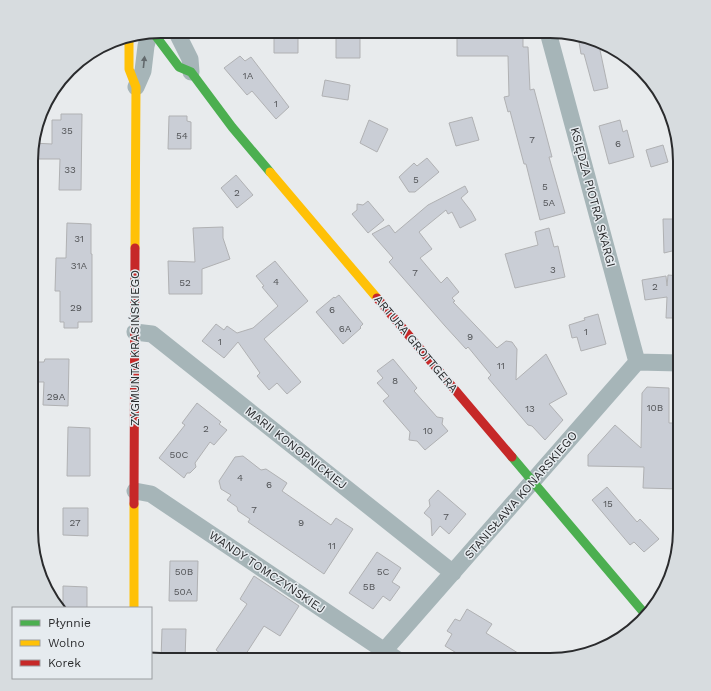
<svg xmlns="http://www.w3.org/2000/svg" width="711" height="691" font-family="'Work Sans',sans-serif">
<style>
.building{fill:#caced6;stroke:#b0b1b3}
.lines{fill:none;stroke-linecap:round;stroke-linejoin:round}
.street{stroke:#a6b5b8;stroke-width:17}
.fast{stroke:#4caf50;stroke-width:9}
.slow{stroke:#ffc107;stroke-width:9}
.jam{stroke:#c62828;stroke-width:9}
.oneway{fill:#62696c}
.labels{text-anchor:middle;stroke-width:3;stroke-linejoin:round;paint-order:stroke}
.number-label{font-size:10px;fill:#525457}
.street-label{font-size:12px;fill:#2a2b2d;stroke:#e6ebef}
.rim{fill:none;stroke:#2a2b2d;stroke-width:2}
</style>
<rect width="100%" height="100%" fill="#e8ebed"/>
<!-- building -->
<path class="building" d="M274,31H298V53H274Z
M457,32H523V47H528L530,90L534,89L552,157H549L565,213L540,220L526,164H524L510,111L508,112L504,97L509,96L508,56H457Z
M345,34H360V58H336V36H345Z
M578,36L613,48L600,50L608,88L594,91L584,54H581Z
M240,56L245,61L251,57L289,107L276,119L252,91L247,95L224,68Z
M325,80L350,85L348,100L322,96Z
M61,114H82L81,190H59L60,159H33V143L52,144V120H61Z
M169,116H187V121L191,122V149H168Z
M472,117L479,140L456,146L449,123Z
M369,120L388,129L377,152L360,143Z
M620,120L623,132L627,130L634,157L609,164L599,126Z
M663,145L668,162L651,167L646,150Z
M427,158L439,172L415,192H409L399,177L414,163L417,166Z
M236,175L253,195L237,208L221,188Z
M465,186L468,192L461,198L471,211L476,220L460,228L452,212L448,214L446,210L419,232L432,249L420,258L441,283L447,277L459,292L452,298L455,301L453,302L497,348L506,341L512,342L517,349L516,380L546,354L567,394L549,404L563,420L545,440L532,426L528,425L488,378L491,375L468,347L466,349L445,326L389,262L393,258L372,234L389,225L395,233L428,205Z
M368,201L384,220L368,233L352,214L357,210V204L363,205Z
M663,219H680V249L664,253Z
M67,223L91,224V254H92V322H78V328H64V322H60V291H55L56,258H66Z
M223,227V238L230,259L202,269V294H169L168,261L195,262L193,228Z
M549,228L554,247L558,246L565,277L515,288L505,254L538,245L535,232Z
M275,261L308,301L264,339L301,382L287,394L277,383L269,390L257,376L260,373L238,342L224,358L202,341L216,324L224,330L227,326L237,333L253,328L278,306L262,287L264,286L256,276Z
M668,275L680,276V318H666L667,297L645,300L642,280L666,276L667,286Z
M339,295L363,324L360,327L361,328L343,344L316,312L334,297L335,298Z
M598,314L606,344L581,351L577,337L572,338L569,325L585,320L584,318Z
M45,359H69L68,406L43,405L44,382H37V362H44Z
M393,359L417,388L414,391L437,417L443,418L442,424L448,431L425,450L417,441L409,440L410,432L383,401L389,396L377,383L383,378L377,371Z
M647,387L669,388V423H680V489L643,488L644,467L588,466V455L615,425L641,448L642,393Z
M197,403L221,422L219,424L227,430L214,445L210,442L195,463L196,467L190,473H187L184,478L159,458L185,425L182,423Z
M68,427L90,428V476H67Z
M243,456L261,470L266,469L287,483L282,491L331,525L336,518L353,529L324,574L248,522L250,519L238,511L237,507L227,500L231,495L221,489L219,481L235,457Z
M607,487L637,522L640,519L659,539L644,552L634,542L630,545L592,500Z
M438,490L466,514L449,534L440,526L432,536L431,519L424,513L430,506L429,500Z
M63,508H88V536L63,535Z
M377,552L401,568L392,582L400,587L390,601L383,596L373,609L349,593Z
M170,561H198L197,601H169Z
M254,576L299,606L280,636L264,626L242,660H229L216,650L247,604L240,599Z
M63,586L87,587V608H63Z
M467,609L492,624L486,633L529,660H468L445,646L452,634L447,631L455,619L460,621Z
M162,629H186L185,660H161Z"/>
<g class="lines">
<!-- street -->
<path class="street" d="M176,31L190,59L191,72
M548,32L637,362
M136,87L143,71L146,46L149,35
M135,332L152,334L453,573
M135,491L151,494L398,660
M376,660L637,362L680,363"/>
<!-- fast -->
<path class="fast" d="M155,35L179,67L191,72L232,127L270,172
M512,457L645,614"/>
<!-- slow -->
<path class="slow" d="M129,36V69L136,87L135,248
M270,172L377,298
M134,608V504"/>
<!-- jam -->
<path class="jam" d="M377,298L512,457
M134,504L135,248"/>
</g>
<!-- one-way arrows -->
<defs><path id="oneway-solid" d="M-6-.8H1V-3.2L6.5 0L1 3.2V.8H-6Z"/></defs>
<use class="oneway" href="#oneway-solid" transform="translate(144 62) rotate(-84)"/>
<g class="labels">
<!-- number labels -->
<g class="number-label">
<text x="248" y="79">1A</text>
<text x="276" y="107">1</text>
<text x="67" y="134">35</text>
<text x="182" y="139">54</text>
<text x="532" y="143">7</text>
<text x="618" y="147">6</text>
<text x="70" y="173">33</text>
<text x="416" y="183">5</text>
<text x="545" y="190">5</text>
<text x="237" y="196">2</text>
<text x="549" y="206">5A</text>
<text x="79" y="242">31</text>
<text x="79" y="269">31A</text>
<text x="553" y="273">3</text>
<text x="415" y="276">7</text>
<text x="276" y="285">4</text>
<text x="185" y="286">52</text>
<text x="655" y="290">2</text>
<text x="76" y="311">29</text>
<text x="332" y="313">6</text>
<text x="345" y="332">6A</text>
<text x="586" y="335">1</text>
<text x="470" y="340">9</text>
<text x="220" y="345">1</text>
<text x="501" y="369">11</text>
<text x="395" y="384">8</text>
<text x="56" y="400">29A</text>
<text x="655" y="411">10B</text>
<text x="530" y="412">13</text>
<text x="206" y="432">2</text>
<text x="428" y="434">10</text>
<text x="179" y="458">50C</text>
<text x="240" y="481">4</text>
<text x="269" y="488">6</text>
<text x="608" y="507">15</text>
<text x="254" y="513">7</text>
<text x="446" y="520">7</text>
<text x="75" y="526">27</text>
<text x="301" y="526">9</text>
<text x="332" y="549">11</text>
<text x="184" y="575">50B</text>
<text x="383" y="575">5C</text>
<text x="369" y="590">5B</text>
<text x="183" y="595">50A</text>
</g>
<!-- street labels -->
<g class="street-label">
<text transform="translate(593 197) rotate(75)" y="4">KSIĘDZA PIOTRA SKARGI</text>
<text transform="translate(416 344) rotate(50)" y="4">ARTURA GROTTGERA</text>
<text transform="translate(135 348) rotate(-90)" y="4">ZYGMUNTA KRASIŃSKIEGO</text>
<text transform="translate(296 448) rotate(38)" y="4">MARII KONOPNICKIEJ</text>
<text transform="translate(521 495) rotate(-49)" y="4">STANISŁAWA KONARSKIEGO</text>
<text transform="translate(267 572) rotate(34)" y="4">WANDY TOMCZYŃSKIEJ</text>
</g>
</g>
<!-- crop -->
<path d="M0 0H711V691H0ZM161 38H550A123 123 0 0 1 673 161V530A123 123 0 0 1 550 653H161A123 123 0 0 1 38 530V161A123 123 0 0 1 161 38Z" fill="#d7dcdf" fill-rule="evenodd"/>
<path class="rim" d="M161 38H550A123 123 0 0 1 673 161V530A123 123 0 0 1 550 653H161A123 123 0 0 1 38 530V161A123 123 0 0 1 161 38Z"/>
<!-- legend -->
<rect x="12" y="607" width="140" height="72" fill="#e6ebef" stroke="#9b9ea1"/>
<rect x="20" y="620" width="20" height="6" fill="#4caf50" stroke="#9b9ea1"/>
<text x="48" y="627" font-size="12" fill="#2a2b2d">Płynnie</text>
<rect x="20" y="640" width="20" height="6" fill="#ffc107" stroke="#9b9ea1"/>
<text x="48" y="647" font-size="12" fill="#2a2b2d">Wolno</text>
<rect x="20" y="660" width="20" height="6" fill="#c62828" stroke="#9b9ea1"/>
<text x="48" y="667" font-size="12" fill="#2a2b2d">Korek</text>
</svg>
